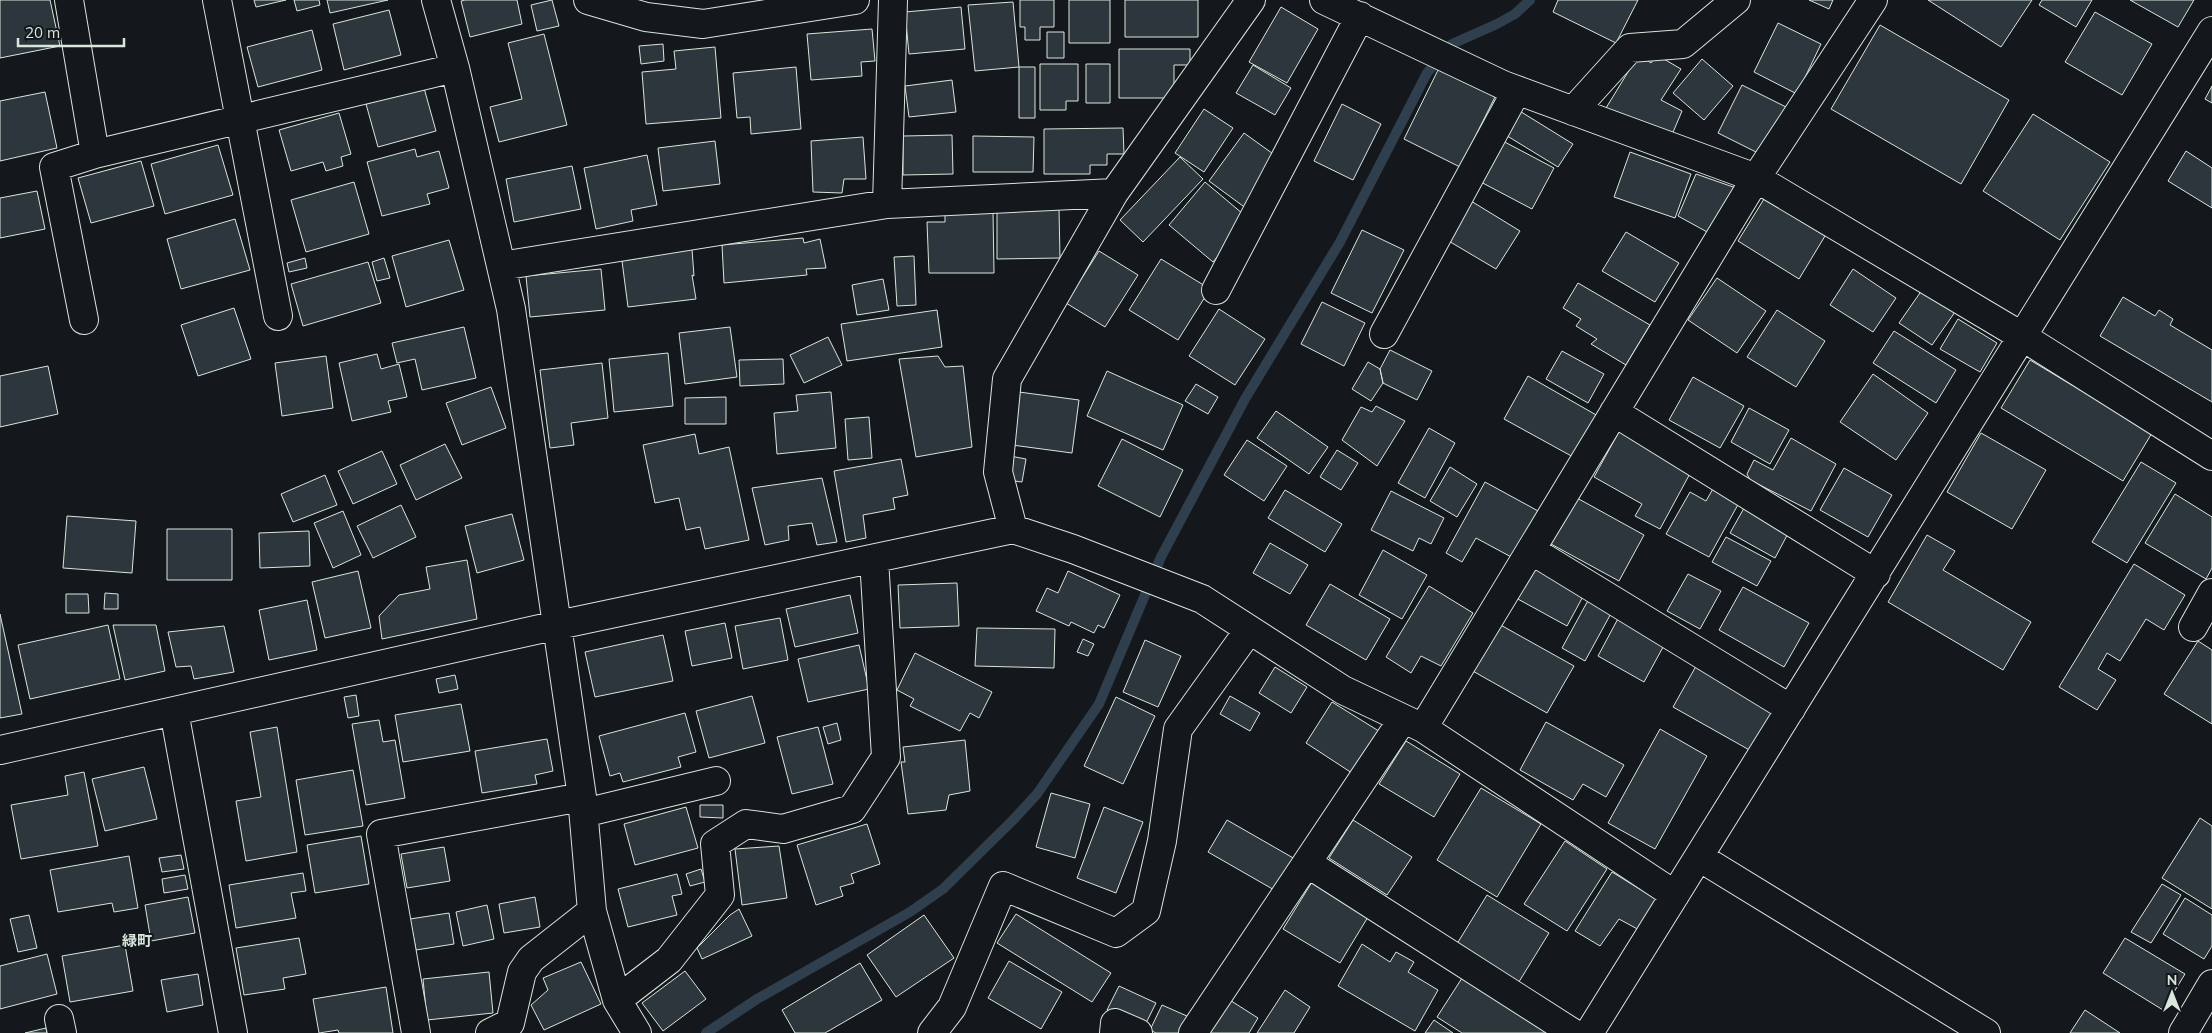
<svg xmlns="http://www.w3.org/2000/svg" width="2212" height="1033" font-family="Mulish,'Noto Sans JP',sans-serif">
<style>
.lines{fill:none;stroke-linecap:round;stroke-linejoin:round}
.stream{stroke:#2f3f4d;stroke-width:10}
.building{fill:#2c363c;stroke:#d8e6dc}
.minor-casing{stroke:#d8e6dc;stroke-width:30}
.minor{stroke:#14181c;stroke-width:28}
.labels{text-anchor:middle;stroke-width:4;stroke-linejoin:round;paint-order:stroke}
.neighbourhood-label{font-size:15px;font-weight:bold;fill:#d8e6dc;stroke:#14181c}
</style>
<rect width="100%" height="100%" fill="#14181c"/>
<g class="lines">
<!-- stream -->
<path class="stream" d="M706,1033L757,999L910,912L943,889L1013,820L1037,794L1099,704L1161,557L1245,399L1340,242L1427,73L1452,44L1497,24L1515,14L1530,0"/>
</g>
<!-- building -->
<path class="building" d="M0,0H50L60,46L0,58Z
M254,0H286L256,7Z
M294,0H319L320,5L297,11Z
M327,0H388L330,13Z
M465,0H517L522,24L470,37L461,1Z
M552,0L559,26L537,31L531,5Z
M1020,0H1054V27H1040V40H1025V27H1020Z
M1069,0H1110V43H1069Z
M1125,0H1198V37H1125Z
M1558,0H1638L1616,43L1553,12Z
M1809,0H1833L1829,9Z
M1928,0H2032L2001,47Z
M2042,0H2092L2076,27L2039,5Z
M2130,0H2194L2178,27Z
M1013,2L1019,67L975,71L968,5Z
M961,7L965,49L909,54L905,12Z
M1281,7L1318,29L1287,83L1249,62Z
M389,10L401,55L344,70L333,24Z
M2095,12L2152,44L2122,95L2065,62Z
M1778,23L1821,44L1797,94L1754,72Z
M1880,25L2009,100L1961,184L1831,109Z
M872,29L875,61L861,62L862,76L811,80L807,34Z
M312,30L322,70L258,87L247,47Z
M1047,32H1064V58H1047Z
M544,34L567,125L499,142L490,107L522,99L508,43Z
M663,44L664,61L641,64L639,46Z
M715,47L721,118L646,124L642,72L676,69L674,51Z
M1119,49H1190V65H1174V98H1119Z
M1639,54L1651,63L1657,55L1681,69L1661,100L1682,111L1671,137L1606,108Z
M1702,59L1733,86L1704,120L1673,93Z
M1040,64H1078V101H1066V110H1040Z
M1086,64H1110V103H1086Z
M1253,65L1291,88L1275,115L1236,93Z
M796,67L801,129L751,134L750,117L737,118L733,73Z
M1019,67H1035V118H1019Z
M1439,68L1495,97L1460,167L1404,139Z
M952,80L956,112L909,117L905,86Z
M1742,85L1786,107L1762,155L1718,133Z
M2212,86V103L2205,99Z
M424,88L436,131L378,147L366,104Z
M45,92L57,148L0,161V101Z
M1342,104L1381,124L1353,180L1314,161Z
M1204,109L1233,128L1204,172L1175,153Z
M1518,110L1573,144L1558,167L1504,134Z
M339,113L351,154L341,157L343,166L326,171L323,162L291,171L279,130Z
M2033,114L2110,162L2060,240L1983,191Z
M1123,128L1124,154H1107V165H1090V174H1044V129Z
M1244,133L1283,161L1247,209L1209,181Z
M952,135L953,174L903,175V136Z
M973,136L1034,137L1033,172H973Z
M863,137L866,179H844L842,193L813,192L811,141Z
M1499,139L1554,168L1532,209L1477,180Z
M715,141L720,184L663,191L658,148Z
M218,145L233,195L165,214L151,164Z
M415,149L417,157L439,151L449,188L427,194L430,204L382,216L367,162Z
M2186,151L2212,168V208L2168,181Z
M1630,152L1691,174L1675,218L1614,197Z
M647,155L657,205L631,210L633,221L596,229L584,168Z
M1180,157L1203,179L1143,242L1120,220Z
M141,161L154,206L91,223L78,178Z
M572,166L581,209L514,222L506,179Z
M1696,174L1736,188L1709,233L1678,216Z
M354,182L369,234L306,252L291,200Z
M1205,182L1249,219L1213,262L1169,225Z
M37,191L45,229L0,238V198Z
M1764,199L1825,236L1799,279L1738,241Z
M1471,201L1520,231L1496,269L1447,240Z
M997,209H1059L1060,258L997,259Z
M993,211L994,273H929L927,222H945V212Z
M235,219L250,270L181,289L167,239Z
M1362,230L1404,250L1372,313L1331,293Z
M1626,232L1679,263L1655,302L1602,271Z
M803,238L804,243L820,239L826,268L806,269L807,275L724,283L722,245Z
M449,240L464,290L406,307L392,256Z
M692,249L694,276L692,275L696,299L628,307L622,261Z
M1099,251L1138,275L1105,327L1066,303Z
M914,256L916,305L897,306L894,257Z
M305,258L307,268L289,272L287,263Z
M384,258L390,278L377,281L372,262Z
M1161,259L1210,289L1178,340L1129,310Z
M368,262L381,303L303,326L291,284Z
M601,269L605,310L530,317L526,276Z
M1853,269L1896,298L1873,332L1830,305Z
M1717,278L1766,311L1737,353L1688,320Z
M883,279L889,310L857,315L852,285Z
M1578,283L1650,325L1626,365L1591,344L1597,339L1576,326L1581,319L1563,308Z
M1922,290L1955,312L1932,345L1899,323Z
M2123,297L2155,316L2159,310L2173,319L2170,325L2212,350V402L2100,336Z
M1322,302L1365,323L1344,366L1301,344Z
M234,308L251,359L198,376L181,325Z
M1219,309L1265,339L1235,385L1189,356Z
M937,310L942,347L847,361L841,324Z
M1777,310L1825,341L1796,387L1747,357Z
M1958,319L1997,343L1980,372L1940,349Z
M464,327L476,378L422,390L415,359L397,363L392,343Z
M730,327L737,377L685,384L679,333Z
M1894,331L1956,370L1936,403L1873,363Z
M828,337L842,365L804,383L790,355Z
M1390,350L1432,371L1417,400L1383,383L1380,369Z
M1562,351L1604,374L1588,403L1546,379Z
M668,353L673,406L614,412L609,359Z
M377,354L381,369L399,364L407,397L388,401L391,412L352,421L339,363Z
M326,356L333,408L282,416L275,363Z
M938,356L945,367L963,366L972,447L916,457L899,359Z
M783,359L784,384L740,386L739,360Z
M2030,360L2152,433L2123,481L2001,408Z
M1368,362L1380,369L1383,383L1371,401L1352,389Z
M602,363L608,418L571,423L574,445L550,448L540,370Z
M48,366L58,414L0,427V376Z
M1107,371L1183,405L1163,450L1087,416Z
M1873,374L1928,413L1896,460L1840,422Z
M1528,376L1598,416L1575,458L1504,419Z
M1693,377L1744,406L1720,448L1669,420Z
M1196,384L1218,397L1208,414L1185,401Z
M491,387L506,428L462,445L446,403Z
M831,392L836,448L777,454L774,413L798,411L796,395Z
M1019,392L1079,400L1072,453L1012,445Z
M726,397V424H685V398Z
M1376,406L1405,421L1377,466L1342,440L1361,407L1372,412Z
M1749,408L1789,430L1770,464L1731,442Z
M1276,411L1328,447L1309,474L1257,438Z
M869,417L872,458L848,460L845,419Z
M1429,428L1455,443L1425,498L1398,483Z
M1621,428L1693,468L1660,529L1635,516L1642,504L1594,477Z
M1981,433L2046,470L2012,529L1947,492Z
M695,434L699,454L729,447L749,540L705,549L700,527L686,530L679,498L655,503L643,445Z
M1791,438L1836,464L1811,511L1750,480L1747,474L1754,460L1773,470Z
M1122,439L1183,470L1160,517L1098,486Z
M1247,440L1287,466L1264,501L1224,475Z
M445,444L462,478L416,500L400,465Z
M1337,450L1358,463L1341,490L1320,477Z
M382,451L397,484L353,504L338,471Z
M1010,456L1026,459L1022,482L1006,480Z
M901,459L908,495L893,498L895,509L863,515L866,538L846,542L834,471Z
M2141,462L2176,483L2127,563L2092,542Z
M1450,467L1477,484L1457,517L1430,501Z
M1844,468L1892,495L1868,537L1820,510Z
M325,475L337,505L293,522L281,494Z
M822,478L837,542L817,545L812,523L788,526L789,540L765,545L752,488Z
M1485,482L1540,512L1515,559L1476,538L1462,562L1446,553Z
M1714,487L1740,501L1709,557L1666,534L1690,492L1706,501Z
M1285,490L1342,524L1325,552L1268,518Z
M1391,491L1444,518L1431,544L1419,538L1413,551L1371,530Z
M2175,494L2212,517V568L2206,579L2145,543Z
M1577,498L1644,535L1619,581L1551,544Z
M1748,501L1792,526L1775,558L1730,533Z
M401,505L416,537L373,558L357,526Z
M343,511L361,555L333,568L314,523Z
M512,514L524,560L477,573L465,526Z
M67,516L136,521L132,573L63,568Z
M167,529H232V580H167Z
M309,531L310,566L260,568L259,533Z
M1927,535L1955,551L1943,570L2031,622L2003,670L1888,602Z
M1726,537L1771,561L1757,586L1712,562Z
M1270,543L1308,565L1290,594L1253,573Z
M1383,550L1427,575L1402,619L1359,595Z
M467,560L477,619L382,639L379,616L399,595L430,589L426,567Z
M1536,561L1587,589L1567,626L1516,598Z
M2134,564L2185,595L2164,630L2146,619L2120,661L2107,653L2098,669L2116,680L2097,710L2059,687Z
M358,571L371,628L325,638L312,582Z
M1068,571L1120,595L1104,628L1098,625L1094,633L1071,622L1069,626L1036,611L1047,588L1058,593Z
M1688,574L1721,591L1700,629L1667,611Z
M957,583L959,626L900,628L898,585Z
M1330,584L1390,619L1366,660L1306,625Z
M1429,586L1473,613L1441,666L1421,656L1411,673L1386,657Z
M1743,587L1809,623L1784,667L1719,630Z
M105,593L118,594V609H104Z
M66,594H88L89,613H66Z
M850,595L858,633L795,647L786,609Z
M1591,595L1614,608L1585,661L1562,648Z
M307,600L317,650L269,660L259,610Z
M1621,613L1668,638L1644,682L1598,656Z
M0,614L22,714L0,718Z
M780,618L788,660L743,669L735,626Z
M725,623L732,658L692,666L685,631Z
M1497,623L1574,666L1547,713L1471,670Z
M108,625L120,679L30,699L18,645Z
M113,625H156L165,671L125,680Z
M224,626L234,672L194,679L191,666L176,667L168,632Z
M977,628L1055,629L1054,668L975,666Z
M663,635L673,681L595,697L585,652Z
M1083,639L1094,644L1088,656L1077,652Z
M1145,640L1181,656L1158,707L1123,692Z
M2198,641L2212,650V724L2164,694Z
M859,645L869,689L808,702L798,659Z
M915,653L992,692L979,718L970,713L960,731L910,706L914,699L897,690Z
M1700,659L1780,703L1753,752L1673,707Z
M1275,667L1307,687L1291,713L1259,693Z
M455,675L458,689L439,693L436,679Z
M356,695L359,716L348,718L344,697Z
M752,696L765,743L709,758L696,711Z
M1230,696L1260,713L1250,731L1220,714Z
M1116,697L1155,716L1123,784L1084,766Z
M1332,702L1382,733L1355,775L1306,743Z
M461,704L470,751L403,762L395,715Z
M685,713L696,752L678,757L681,767L623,782L620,773L610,776L599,736Z
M379,720L383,742L395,740L405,798L366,805L352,724Z
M1546,722L1624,765L1606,797L1583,784L1573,800L1520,770Z
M837,723L841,740L828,744L823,727Z
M277,727L297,852L246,861L236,801L261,797L250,732Z
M818,727L833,784L792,794L777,737Z
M1660,729L1707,756L1655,849L1608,823Z
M547,739L553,771L535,775L537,784L482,793L475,751Z
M965,740L970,791L949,795L946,810L908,814L901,762H905L903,747Z
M1406,741L1460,774L1434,817L1379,784Z
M144,767L157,819L105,831L92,779Z
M353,770L363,826L305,835L296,780Z
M84,772L98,846L21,859L11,805L68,795L65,776Z
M1481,788L1541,824L1497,897L1437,860Z
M1051,793L1090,804L1075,858L1036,847Z
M700,805H723V818L700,817Z
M686,807L698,848L635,865L624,824Z
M1104,807L1143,822L1116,893L1077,878Z
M2200,818L2212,826V909L2162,878Z
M1227,820L1295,859L1276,891L1208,852Z
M1353,820L1412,857L1387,895L1329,858Z
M867,824L880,864L851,874L854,883L840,887L843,896L816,905L797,845Z
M361,836L369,884L315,893L307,845Z
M1565,841L1607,869L1567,931L1524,904Z
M779,846L787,898L742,905L735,849Z
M444,847L450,881L407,888L401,854Z
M181,855L184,869L162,872L159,858Z
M129,856L138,908L114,912L112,903L58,912L50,870Z
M701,869L705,882L690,886L686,874Z
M1612,872L1659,901L1641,931L1619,919L1600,946L1575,931Z
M303,873L306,891L291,893L296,918L236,928L229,885Z
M677,874L682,894L672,896L677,915L628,927L618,889Z
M185,875L188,889L164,893L162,879Z
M1312,882L1368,917L1340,963L1283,929Z
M2162,884L2181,895L2151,943L2131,932Z
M1487,895L1549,933L1517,985L1455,947Z
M188,897L195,933L151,941L145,905Z
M535,897L540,927L504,933L499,904Z
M2185,898L2212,915V946L2204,959L2163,934Z
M487,905L494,939L463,946L456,912Z
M739,909L752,936L702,959L697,948L730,915Z
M449,913L454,944L416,950L410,919Z
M1016,914L1111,973L1092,1002L997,943Z
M29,915L37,948L18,952L10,919Z
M924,915L954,958L896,997L867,955Z
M299,938L306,974L283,978L285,989L244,995L236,948Z
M2125,938L2185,974L2163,1010L2103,973Z
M1362,944L1390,962L1396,952L1414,962L1408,972L1438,990L1415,1031L1338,986Z
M125,945L133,991L70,1002L62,956Z
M47,954L57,994L0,1009V966Z
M1009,961L1062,992L1041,1029L988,998Z
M581,962L601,1004L544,1030L531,1005L548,990L543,978Z
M860,963L882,1000L825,1033H795L782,1010Z
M685,971L706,999L663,1031L642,1003Z
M489,972L493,1013L427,1020L423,979Z
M198,974L203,1005L167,1012L161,980Z
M1464,975L1556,1033H1462L1437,1017Z
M1119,986L1156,1003L1144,1027L1107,1010Z
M386,987L393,1033H339L338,1030L319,1033L313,999Z
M1285,990L1310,1007L1294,1033H1257Z
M1225,997L1258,1018L1249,1033H1203Z
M1162,1005L1196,1020L1190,1033H1156L1150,1030Z
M2085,1010L2120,1033H2070Z
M1434,1020L1453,1033H1425Z
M46,1028L47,1033H25Z"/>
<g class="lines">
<defs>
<path id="minor" d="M69,0L95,154
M217,0L278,316
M436,0L455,68L511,309L582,797L592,911L617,1000L637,1033
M588,0L646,17L703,24L855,0
M1251,0L1114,193L1007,379L998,472L1013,529L1073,549L1202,599L1343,690L1423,728L1675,895
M1324,0L1503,85L1756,178L2023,337L2212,456
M1573,111L1630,48L1683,44L1736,0
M887,204L893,0
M501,266L887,204L1114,193
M1216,290L1360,16
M84,320L54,167L95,154L455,68
M1384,334L1517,90
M1614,412L1876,574
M1531,550L1791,709
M2193,627L2212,593
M174,711L233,1033
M1423,728L1756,178L1873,0
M0,750L558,625L1013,529
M584,813L716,781
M1699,857L1986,1033
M1307,863L1573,1033
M617,1000L669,960L720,895L715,844L746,824L783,829L852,809L886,757L874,559
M59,1019L62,1033
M416,1033L381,834L582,797
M490,1033L510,1023L522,972L531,959L592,911
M932,1033L952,1007L1003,886L1116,933L1146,911L1162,841L1178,729L1249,630
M1114,1033L1115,1023L1138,1033
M1193,1033L1403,719
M1589,1033L2212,31
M2183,1033L2212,984"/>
</defs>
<!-- minor casing -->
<use href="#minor" class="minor-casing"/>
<!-- minor -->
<use href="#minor" class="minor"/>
</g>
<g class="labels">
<!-- neighbourhood labels -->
<g class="neighbourhood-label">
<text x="137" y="946">緑町</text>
</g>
</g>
<!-- north arrow -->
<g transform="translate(2172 993)" stroke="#14181c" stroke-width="4" paint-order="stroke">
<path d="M0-4L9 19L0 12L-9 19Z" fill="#d8e6dc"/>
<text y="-8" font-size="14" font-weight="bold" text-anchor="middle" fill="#d8e6dc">N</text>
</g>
<!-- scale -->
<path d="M18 38v8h106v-8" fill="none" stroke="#d8e6dc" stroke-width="2.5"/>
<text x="25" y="38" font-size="15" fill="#d8e6dc" stroke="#14181c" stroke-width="4" paint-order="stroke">20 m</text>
</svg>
